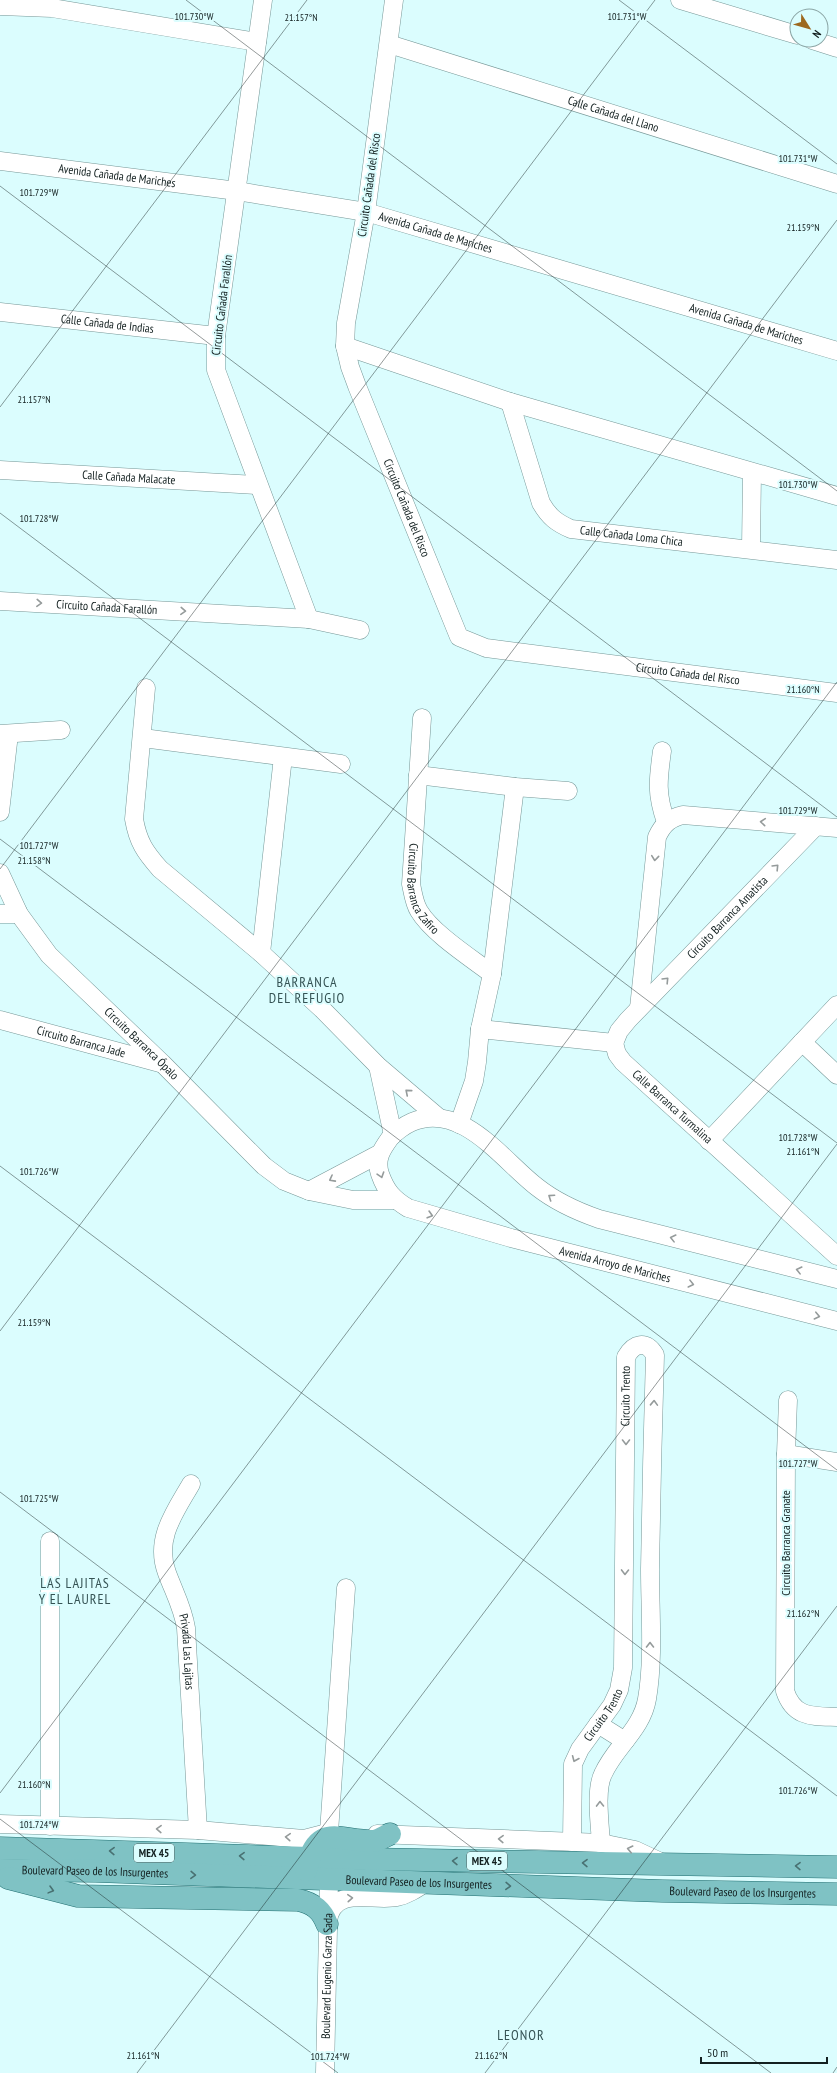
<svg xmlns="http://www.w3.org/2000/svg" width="837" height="2073" font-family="'PT Sans Narrow',sans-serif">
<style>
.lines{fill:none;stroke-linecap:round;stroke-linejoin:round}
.minor-casing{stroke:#769797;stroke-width:19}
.major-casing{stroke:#216f71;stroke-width:23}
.minor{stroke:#fff;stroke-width:18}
.major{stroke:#7fc2c4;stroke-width:22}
.oneway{stroke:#959b9b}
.oneway2{stroke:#497172}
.ticks{fill:none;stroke:#132020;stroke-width:1;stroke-opacity:0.45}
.labels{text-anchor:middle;stroke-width:4;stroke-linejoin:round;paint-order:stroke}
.shield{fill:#dbfdfe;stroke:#4f6263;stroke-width:1}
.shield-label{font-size:11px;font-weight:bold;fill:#132020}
.street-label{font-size:12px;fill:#132020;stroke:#dbfdfe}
.quarter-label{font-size:14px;letter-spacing:1px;fill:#355354;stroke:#dbfdfe}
.ticks-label{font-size:10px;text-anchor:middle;fill:#132020;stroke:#dbfdfe;stroke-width:4;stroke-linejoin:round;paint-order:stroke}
</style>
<rect width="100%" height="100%" fill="#dbfdfe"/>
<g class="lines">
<defs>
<g id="minor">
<path d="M263,0L216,336V370L309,619"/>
<path id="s1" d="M394,0L366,212L346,323L345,346L350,367L357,386L459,637L486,648L837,693"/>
<path d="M680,0L797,35"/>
<path d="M0,6L52,8L257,42"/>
<path d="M812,40L837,48"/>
<path id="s2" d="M389,44L837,184"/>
<path id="s3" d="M0,161L237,191L366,212L837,351"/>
<path id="s4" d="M0,312L216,336"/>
<path d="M345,346L510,402L837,496"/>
<path id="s5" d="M510,402L541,503C549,517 557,523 571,529L837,560"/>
<path id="s6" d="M0,470L257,485"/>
<path d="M751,548L752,473"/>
<path id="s7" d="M0,601L309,619L360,630"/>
<path d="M146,688L134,819C138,842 145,852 160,869L261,953L322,1009L378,1066L438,1117"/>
<path id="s8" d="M422,718L411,884C413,893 414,903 419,911C432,933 471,958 492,974"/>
<path d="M0,734L61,730"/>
<path d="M143,738L341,764"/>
<path d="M662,751C658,780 656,794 666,822"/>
<path d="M418,775L515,787L568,791"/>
<path d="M0,812L9,734"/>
<path id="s9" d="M0,873L19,914L49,955L162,1063L264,1166L284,1181L309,1191L353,1200H395"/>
<path d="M0,914H19"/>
<path d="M261,953L283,757"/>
<path d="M639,1008L657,837C663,824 670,818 683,815L837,828"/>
<path id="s10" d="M0,1020L160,1063"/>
<path d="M480,1029L614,1043"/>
<path d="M802,1042L837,1075"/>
<path id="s11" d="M614,1043L617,1054L623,1062L837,1256"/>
<path id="s12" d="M614,1043L619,1031L628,1020L816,826"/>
<path d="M378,1066L393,1135"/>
<path d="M459,1124L474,1081L477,1062L480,1029L492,974L515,787"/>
<path d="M709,1141L837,1005"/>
<path d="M309,1191L379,1154"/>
<path id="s13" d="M837,1279L599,1219C576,1211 556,1202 537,1187C503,1161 462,1101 412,1122C405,1125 395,1132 390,1138C382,1149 375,1159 380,1174C386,1191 393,1199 408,1208L511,1238L837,1321"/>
<path d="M788,1400L786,1454L785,1691C794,1718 812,1716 837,1717"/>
<path d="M786,1454L837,1462"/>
<path id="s14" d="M191,1484C175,1512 154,1539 167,1573C174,1592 183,1608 186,1628L198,1830"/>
<path d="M50,1541V1826"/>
<path d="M598,1724L625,1741"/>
<path d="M0,1824L198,1830L304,1839L331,1832"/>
<path d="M329,1832L346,1588"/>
<path d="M377,1834L601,1843L635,1850L665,1864"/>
<path id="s15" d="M572,1842L573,1764L580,1749L612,1705L619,1690L623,1668L626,1357C634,1343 646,1340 655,1355C653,1426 651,1498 650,1569C650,1610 654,1659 647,1699C642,1729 615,1747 603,1774C595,1790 600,1825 601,1843"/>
<path d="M328,1920C334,1885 373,1902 397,1897C407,1895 416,1889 425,1883"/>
<path id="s16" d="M325,2073L329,1880"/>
</g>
<g id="major">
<path d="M0,1848L309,1858L837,1867"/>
<path id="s17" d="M0,1870L96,1871L662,1891L837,1894"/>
<path d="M306,1870C317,1822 337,1841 373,1841C378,1841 385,1836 390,1834"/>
<path d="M8,1878L78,1896L298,1900C313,1903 322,1910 327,1924"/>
</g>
</defs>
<!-- minor casing -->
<use href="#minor" class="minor-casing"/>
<!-- major casing -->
<use href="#major" class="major-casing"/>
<!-- minor -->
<use href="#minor" class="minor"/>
<!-- major -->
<use href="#major" class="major"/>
</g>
<!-- one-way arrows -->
<defs><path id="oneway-chevron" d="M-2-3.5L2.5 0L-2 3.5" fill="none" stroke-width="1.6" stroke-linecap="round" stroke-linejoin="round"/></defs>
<g class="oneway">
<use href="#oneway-chevron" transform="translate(39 603) rotate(3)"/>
<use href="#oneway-chevron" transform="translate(183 611) rotate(3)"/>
<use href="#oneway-chevron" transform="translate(763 822) rotate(-175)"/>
<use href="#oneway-chevron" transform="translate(655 858) rotate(96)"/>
<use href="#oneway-chevron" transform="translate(776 867) rotate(-46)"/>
<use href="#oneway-chevron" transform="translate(666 980) rotate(-46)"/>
<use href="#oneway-chevron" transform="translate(408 1092) rotate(-140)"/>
<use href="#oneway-chevron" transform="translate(381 1175) rotate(72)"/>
<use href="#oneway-chevron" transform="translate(332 1179) rotate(152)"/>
<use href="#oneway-chevron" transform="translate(551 1197) rotate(-146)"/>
<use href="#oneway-chevron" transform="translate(430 1215) rotate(16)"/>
<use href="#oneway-chevron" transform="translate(673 1238) rotate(-166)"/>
<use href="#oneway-chevron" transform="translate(799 1270) rotate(-166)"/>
<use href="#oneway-chevron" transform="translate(691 1284) rotate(14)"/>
<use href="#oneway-chevron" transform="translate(817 1316) rotate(13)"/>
<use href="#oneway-chevron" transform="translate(654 1403) rotate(-88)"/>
<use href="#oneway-chevron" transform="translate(626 1442) rotate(90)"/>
<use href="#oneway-chevron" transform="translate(625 1572) rotate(91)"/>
<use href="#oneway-chevron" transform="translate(650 1645) rotate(-90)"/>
<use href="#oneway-chevron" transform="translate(575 1759) rotate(113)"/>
<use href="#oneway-chevron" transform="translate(600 1804) rotate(-91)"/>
<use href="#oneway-chevron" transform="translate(159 1829) rotate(-178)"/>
<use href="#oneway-chevron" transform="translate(288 1837) rotate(-176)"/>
<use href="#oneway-chevron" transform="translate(501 1839) rotate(-178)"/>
<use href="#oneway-chevron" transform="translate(630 1849) rotate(-167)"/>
<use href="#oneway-chevron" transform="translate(350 1898) rotate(-4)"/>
</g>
<g class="oneway2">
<use href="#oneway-chevron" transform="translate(112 1851) rotate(-178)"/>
<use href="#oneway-chevron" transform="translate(242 1856) rotate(-178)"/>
<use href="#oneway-chevron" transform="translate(455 1861) rotate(-179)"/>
<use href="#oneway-chevron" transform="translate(585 1863) rotate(-179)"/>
<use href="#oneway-chevron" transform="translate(798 1866) rotate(-179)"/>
<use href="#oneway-chevron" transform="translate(193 1875) rotate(2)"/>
<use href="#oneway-chevron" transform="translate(508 1886) rotate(2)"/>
<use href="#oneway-chevron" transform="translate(51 1890) rotate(15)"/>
</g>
<!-- ticks -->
<path class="ticks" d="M186,0L837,491M619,0L837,164M0,186L837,817M0,407L307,0M0,513L837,1143M0,839L837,1470M0,869L655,0M0,1166L837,1796M0,1331L837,220M0,1492L771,2073M0,1793L837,682M0,1819L338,2073M137,2073L837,1144M485,2073L837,1606M833,2073L837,2067"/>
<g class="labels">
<!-- shield labels -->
<g class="shield">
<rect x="134" y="1844" width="40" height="18" rx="3"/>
<rect x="467" y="1852" width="40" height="18" rx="3"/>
</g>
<g class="shield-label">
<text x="154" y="1857">MEX 45</text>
<text x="487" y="1865">MEX 45</text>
</g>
<!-- street labels -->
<g class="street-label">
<text dy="4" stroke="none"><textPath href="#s2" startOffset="235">Calle Cañada del Llano</textPath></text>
<text dy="4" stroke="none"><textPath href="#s3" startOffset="118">Avenida Cañada de Mariches</textPath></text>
<text transform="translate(369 185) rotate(-82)" y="4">Circuito Cañada del Risco</text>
<text dy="4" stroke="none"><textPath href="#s3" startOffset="442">Avenida Cañada de Mariches</textPath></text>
<text transform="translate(222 305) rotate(-83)" y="4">Circuito Cañada Farallón</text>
<text dy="4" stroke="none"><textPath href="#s4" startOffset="108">Calle Cañada de Indias</textPath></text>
<text dy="4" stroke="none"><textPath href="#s3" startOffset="766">Avenida Cañada de Mariches</textPath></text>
<text dy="4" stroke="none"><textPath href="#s6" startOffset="129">Calle Cañada Malacate</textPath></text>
<text dy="4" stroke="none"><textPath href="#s1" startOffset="523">Circuito Cañada del Risco</textPath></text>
<text dy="4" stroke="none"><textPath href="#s5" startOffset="207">Calle Cañada Loma Chica</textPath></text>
<text dy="4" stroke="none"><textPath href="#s7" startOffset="107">Circuito Cañada Farallón</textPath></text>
<text dy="4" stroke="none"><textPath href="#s1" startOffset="895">Circuito Cañada del Risco</textPath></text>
<text dy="4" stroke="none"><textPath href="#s8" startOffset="174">Circuito Barranca Zafiro</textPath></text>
<text dy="4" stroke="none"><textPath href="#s12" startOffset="170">Circuito Barranca Amatista</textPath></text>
<text dy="4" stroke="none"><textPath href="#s10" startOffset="84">Circuito Barranca Jade</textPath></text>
<text dy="4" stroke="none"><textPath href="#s9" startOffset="224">Circuito Barranca Ópalo</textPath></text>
<text dy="4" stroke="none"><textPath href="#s11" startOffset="88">Calle Barranca Turmalina</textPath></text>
<text dy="4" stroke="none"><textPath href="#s13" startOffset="791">Avenida Arroyo de Mariches</textPath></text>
<text dy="4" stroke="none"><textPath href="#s15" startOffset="460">Circuito Trento</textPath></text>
<text transform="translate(786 1543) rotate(-90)" y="4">Circuito Barranca Granate</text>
<text dy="4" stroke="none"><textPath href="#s14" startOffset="178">Privada Las Lajitas</textPath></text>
<text dy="4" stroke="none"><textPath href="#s15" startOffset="136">Circuito Trento</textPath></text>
<text dy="4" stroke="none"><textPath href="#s17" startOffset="95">Boulevard Paseo de los Insurgentes</textPath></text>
<text dy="4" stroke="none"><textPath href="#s17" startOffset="419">Boulevard Paseo de los Insurgentes</textPath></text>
<text dy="4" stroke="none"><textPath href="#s17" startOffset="743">Boulevard Paseo de los Insurgentes</textPath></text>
<text dy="4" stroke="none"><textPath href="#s16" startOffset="97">Boulevard Eugenio Garza Sada</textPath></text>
</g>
<!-- quarter labels -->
<g class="quarter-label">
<text x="307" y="987">BARRANCA<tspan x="307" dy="16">DEL REFUGIO</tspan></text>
<text x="75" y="1588">LAS LAJITAS<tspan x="75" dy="16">Y EL LAUREL</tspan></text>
<text x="521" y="2040">LEONOR</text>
</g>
</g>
<g class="ticks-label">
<text x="194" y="20">101.730°W</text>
<text x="627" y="20">101.731°W</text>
<text x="301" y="21">21.157°N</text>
<text x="798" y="162">101.731°W</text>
<text x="39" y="196">101.729°W</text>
<text x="803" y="231">21.159°N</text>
<text x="34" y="403">21.157°N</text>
<text x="798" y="488">101.730°W</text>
<text x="39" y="522">101.728°W</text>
<text x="803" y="693">21.160°N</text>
<text x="798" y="814">101.729°W</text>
<text x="39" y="849">101.727°W</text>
<text x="34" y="864">21.158°N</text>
<text x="798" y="1141">101.728°W</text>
<text x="803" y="1155">21.161°N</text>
<text x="39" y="1175">101.726°W</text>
<text x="34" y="1326">21.159°N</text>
<text x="798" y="1467">101.727°W</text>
<text x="39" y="1502">101.725°W</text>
<text x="803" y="1617">21.162°N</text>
<text x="34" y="1788">21.160°N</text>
<text x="798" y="1794">101.726°W</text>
<text x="39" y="1828">101.724°W</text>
<text x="143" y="2059">21.161°N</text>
<text x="491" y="2059">21.162°N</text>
<text x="330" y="2060">101.724°W</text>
</g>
<!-- north arrow -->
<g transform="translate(809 28) rotate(127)"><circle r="19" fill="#dbfdfe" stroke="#8ba5a5"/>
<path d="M0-3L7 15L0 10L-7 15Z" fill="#9d6920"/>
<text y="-6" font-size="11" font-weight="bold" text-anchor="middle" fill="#132020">N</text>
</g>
<!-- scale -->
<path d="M701 2057v6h126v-6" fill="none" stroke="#132020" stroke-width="2"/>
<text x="707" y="2057" font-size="12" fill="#132020" stroke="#dbfdfe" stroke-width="3" paint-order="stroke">50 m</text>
</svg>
